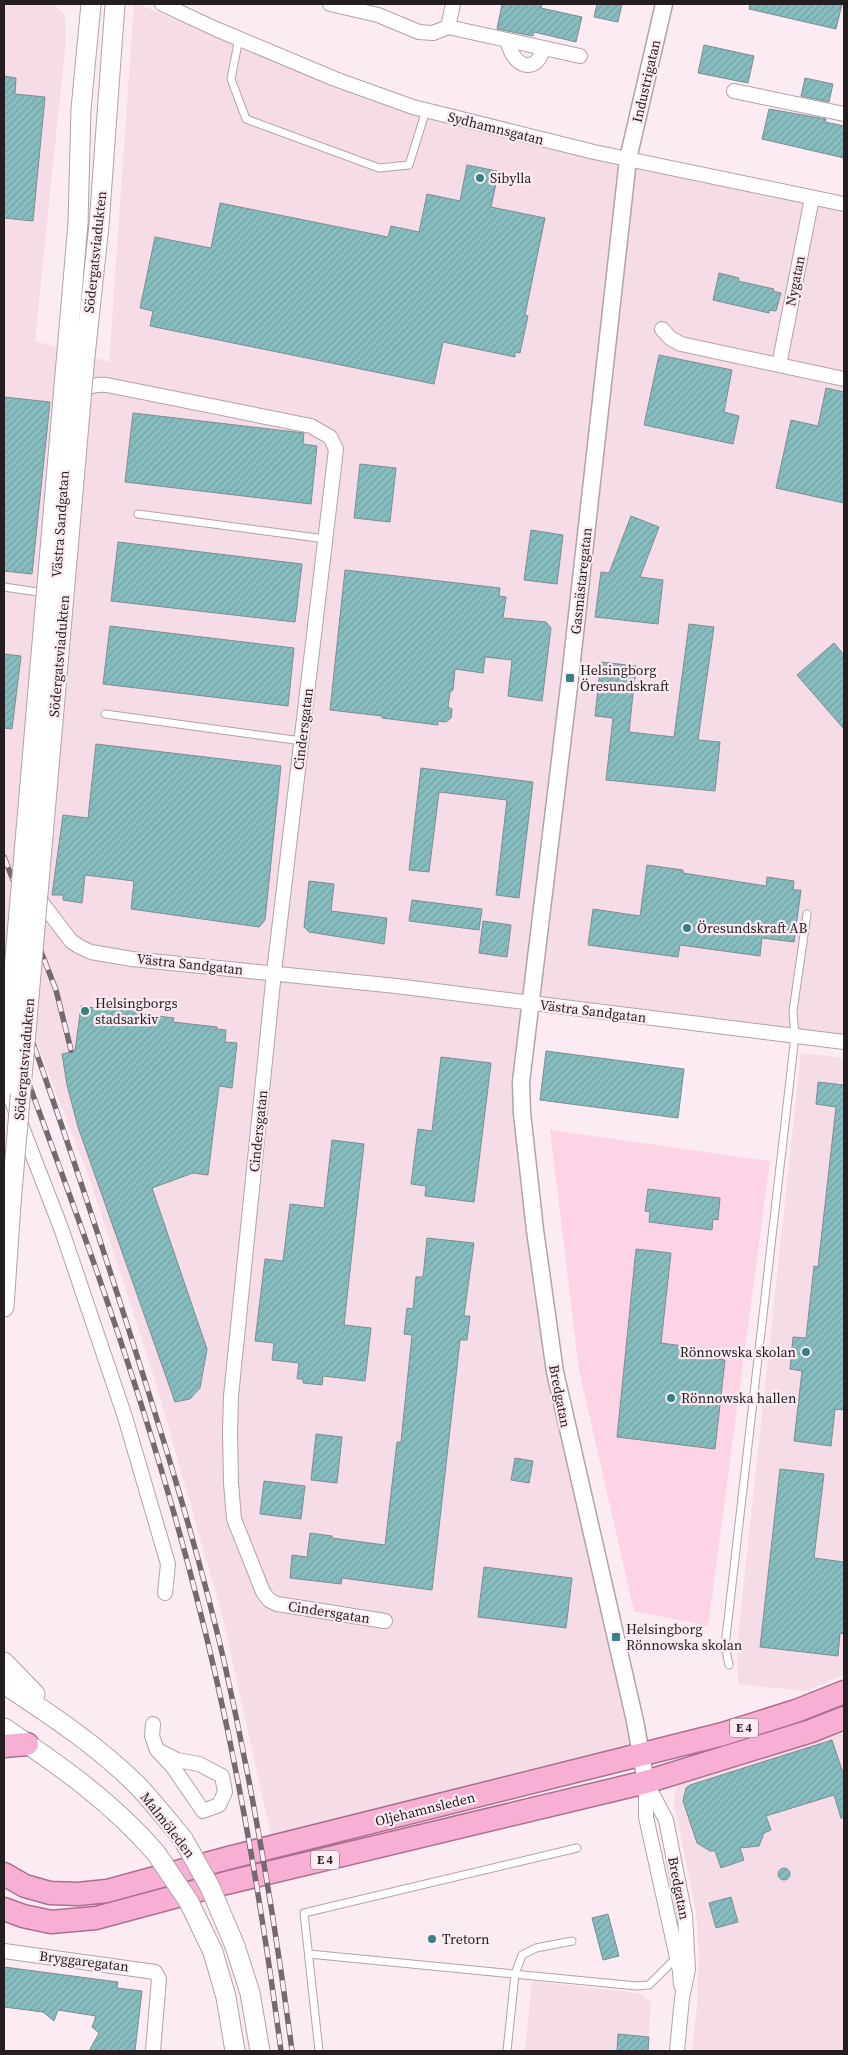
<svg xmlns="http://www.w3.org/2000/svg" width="848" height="2055" font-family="'Source Serif 4',serif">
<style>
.built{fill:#f5dce7}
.pitch{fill:#fdd3e6}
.building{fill:url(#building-hatch);stroke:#7c8e8f}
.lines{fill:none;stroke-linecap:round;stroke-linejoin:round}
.service-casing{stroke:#b2a2a9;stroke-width:9}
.minor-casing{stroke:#b2a2a9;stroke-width:16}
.tertiary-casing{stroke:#b2a2a9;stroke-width:19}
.secondary-casing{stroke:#b2a2a9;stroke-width:21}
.trunk-casing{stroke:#ac708e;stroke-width:25}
.service{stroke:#fff;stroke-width:7}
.minor{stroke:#fff;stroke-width:14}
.tertiary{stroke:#fff;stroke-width:16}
.secondary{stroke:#fff;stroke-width:19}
.trunk{stroke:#f7b0d4;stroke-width:22}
.rail-casing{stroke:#74696e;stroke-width:5.5}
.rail{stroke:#fcebf2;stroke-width:4;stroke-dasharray:11;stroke-linecap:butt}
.secondary-bridge-casing{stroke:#b2a2a9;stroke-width:21;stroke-linecap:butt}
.secondary-bridge{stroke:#fff;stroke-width:19}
.poi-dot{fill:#378083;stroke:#fcebf2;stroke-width:2}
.labels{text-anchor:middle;stroke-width:4.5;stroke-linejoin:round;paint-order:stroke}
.shield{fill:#fcebf2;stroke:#655c60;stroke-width:1}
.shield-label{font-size:12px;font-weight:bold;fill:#241e21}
.street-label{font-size:14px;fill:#241e21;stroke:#fcebf2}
.poi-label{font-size:14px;fill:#241e21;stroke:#fcebf2;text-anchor:start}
</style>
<defs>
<pattern id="building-hatch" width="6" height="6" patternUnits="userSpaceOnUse" patternTransform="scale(1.25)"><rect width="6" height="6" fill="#87bdbf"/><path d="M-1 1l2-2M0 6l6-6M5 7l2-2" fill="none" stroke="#74a2a4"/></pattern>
</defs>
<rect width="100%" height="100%" fill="#fcebf2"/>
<!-- built -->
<path class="built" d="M4,4H54L65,16L66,38L35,341L109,362L134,4H138L332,86L412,114L587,158L654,169L844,210V1038L527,999L530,1231L635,1751L272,1840L223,1619L155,1380L91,1183L4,957Z
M801,1053L844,1058V1675L805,1691L738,1684L737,1646Z
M844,1729V2051H692L697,2004L699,1955L696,1911L674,1803L675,1792L683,1779Z
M532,1981L638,1993L651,2002L648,2051H525Z"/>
<!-- pitch -->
<path class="pitch" d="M550,1130L770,1161L708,1626L634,1611L579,1370Z"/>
<!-- building -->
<path class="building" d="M502,4H542L541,8L582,17L576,42L534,32L533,36L497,29Z
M597,4H622L618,22L594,17Z
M750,4H842L836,29L749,9Z
M704,45L754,56L748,83L698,73Z
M4,76L16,78L15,94L45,97L33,221L4,218Z
M805,78L833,84L829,102L801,96Z
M769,109L826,119L825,122L844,126V158L762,139Z
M467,165L497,171L496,174H498L491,207L545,218L525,315L528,316L520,353L515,352V357L443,342L434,384L150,326L153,311L140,308L155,237L211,248L220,203L388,237L391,226L419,232L427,194L460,201Z
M719,273L739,278L738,281L774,289L773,291L781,293L776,311L769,310V313L713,300Z
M659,355L732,370L724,412L739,416L733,444L644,425Z
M826,388L844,392V503L776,488L791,420L818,426Z
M4,397L50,402L32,574L4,571Z
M133,413L304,433L303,444L317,446L311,504L125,482Z
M360,464L396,468L390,522L354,518Z
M631,516L659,527L640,577L663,580L658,624L595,617L601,572L609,573Z
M531,530L563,535L557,584L524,580Z
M118,542L302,564L295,622L111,601Z
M345,570L500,588L499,596L506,597L503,618L546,622L551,628L542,701L508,696L512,660L485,657L483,673L455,669L453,690L450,692L448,707L452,709L451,718L446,722L438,721V725L382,718V716L330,710Z
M689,624L714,627L698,740L720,742L715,791L606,780L613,718L595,716L601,662L636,666L629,732L674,737Z
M110,626L294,648L288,706L103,684Z
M834,643L844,655V729L797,675Z
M4,654L21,656L12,729L4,728Z
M96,744L281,766L265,920L259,927L131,909L134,881L85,875L82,903L63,900V895H52L63,815L88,818Z
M421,768L533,782L519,898L496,895L507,800L439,792L429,872L409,870Z
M647,865L683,870V873L766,886L767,877L794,881L793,890H801L794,942L762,938L760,956L680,945L678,957L588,945L593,909L640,916Z
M309,881L334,884L331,911L387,918L384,944L309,932L304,927Z
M412,900L482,909L479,930L409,921Z
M483,921L511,925L507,957L479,953Z
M103,1002L142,1006L141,1014L174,1018L173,1022L217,1027V1029L226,1030L225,1042L237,1043L232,1088L219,1086L208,1175L193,1173L152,1188L207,1349L200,1388L190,1399L175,1402L78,1127L67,1085L62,1054L75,1051L81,1006L102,1009Z
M546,1051L684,1069L678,1118L540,1100Z
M441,1057L491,1063L474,1202L425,1196L426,1186L411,1184L418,1129L432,1131Z
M818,1082L844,1085V1410L835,1409L831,1446L794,1441L802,1371L790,1369L793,1337L806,1338L814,1266L818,1267L836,1107L816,1104Z
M332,1140L364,1144L344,1325L371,1328L365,1381L323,1376L322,1385L303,1383V1379H297L299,1363L272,1360L274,1343L255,1341L265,1259L283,1261L290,1204L324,1208Z
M648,1189L720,1198L718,1220L713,1219L712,1230L649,1222L650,1212L645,1211Z
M427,1238L474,1243L464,1316H470L467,1340H460L432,1590L342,1578L341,1584L290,1578L292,1555L307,1557L310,1533L332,1536V1538L385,1545L397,1442H401L412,1335L404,1334L407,1308L413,1309L416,1277H423Z
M636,1249L671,1253L661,1343L683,1346L682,1354L725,1360L715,1449L617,1437Z
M316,1434L342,1437L337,1483L311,1480Z
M515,1458L533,1461L529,1483L511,1480Z
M780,1469L824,1474L814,1558L844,1562V1634L840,1633L838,1656L760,1647Z
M264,1481L305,1486L301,1519L260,1514Z
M484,1567L572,1578L566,1628L478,1617Z
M832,1740L844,1776V1818H841L834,1795L766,1816L771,1830L764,1833L759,1846L740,1848L744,1860L721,1868L715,1851H710L697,1843L683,1801L686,1788L690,1785Z
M778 1874a6 6 0 1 1 12 0a6 6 0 1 1-12 0Z
M731,1897L738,1922L716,1928L709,1903Z
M608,1914L619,1956L603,1960L592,1918Z
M4,1967L118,1982L117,1988L142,1991L135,2051H89L99,2033L92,2027L96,2016L58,2010L54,2021L43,2012L4,2007Z
M618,2034L649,2037L648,2051H617Z"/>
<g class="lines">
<defs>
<path id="service" d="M239,38L231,79L246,119L379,168L409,165L426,110
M138,514L325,539
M4,587L45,593
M105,714L302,741
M729,1665L725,1646L795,1036L793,1011L807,914
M309,1954L637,1986L649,1985L676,1958
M319,2051L304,1913L577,1848
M507,2051L515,1974L522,1955L536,1948L572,1941"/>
<path id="minor" d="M162,4L216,29L335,79L413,107L594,152L844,204
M330,4L378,15L419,32L433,33L448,27L580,56
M448,27L453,4
M507,40C509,45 510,51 513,55C524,72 540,66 543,48
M734,91L844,114
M662,329L670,338L681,344L844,379
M779,365L812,198
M78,397C85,386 95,384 107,385L311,426L330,437L336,449L274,972L231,1396L230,1432L231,1483L234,1519L263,1592L269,1600L277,1604L385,1621
M36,895L71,941L80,947L91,952L132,959L396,986L844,1042
M4,1081L61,1228L125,1417L168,1564L165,1593
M153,1724L152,1736L157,1750L173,1767L203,1811L219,1805L225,1792L222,1776L199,1764L177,1760L157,1750
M646,1782L666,1820L685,1916L688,1969L682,1998L677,2051
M646,1785V1817L680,1971L681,1985
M4,1951L155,1972L159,1979L153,2051"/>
<path id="tertiary" d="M646,1782L635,1721L555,1372L535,1230L522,1113L521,1082L570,678L628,159L664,4"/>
<path id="secondary" d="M78,223L81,109L91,4
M99,225L115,4
M4,1307L11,1203
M4,1662L35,1694
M4,1684C51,1715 98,1746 138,1786C154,1803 168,1821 183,1839
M4,1728C59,1765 112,1802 156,1853
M235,1946L250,1993L260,2051
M213,1952L226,1997L235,2051"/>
<path id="trunk" d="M4,1746L27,1744
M4,1874L25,1886L50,1893L78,1894L107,1891L228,1858L723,1734L796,1711L844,1692
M4,1909L23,1916L51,1922L96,1918L226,1883L646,1782L811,1731L844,1718"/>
</defs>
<!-- service casing -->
<use href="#service" class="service-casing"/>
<!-- minor casing -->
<use href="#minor" class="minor-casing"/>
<!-- tertiary casing -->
<use href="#tertiary" class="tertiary-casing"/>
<!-- secondary casing -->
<use href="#secondary" class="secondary-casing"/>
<!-- trunk casing -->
<use href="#trunk" class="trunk-casing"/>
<!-- service -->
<use href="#service" class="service"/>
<!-- minor -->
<use href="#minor" class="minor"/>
<!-- tertiary -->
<use href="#tertiary" class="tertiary"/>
<!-- secondary -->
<use href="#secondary" class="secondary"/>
<!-- trunk -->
<use href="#trunk" class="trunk"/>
<defs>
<path id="rail" d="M4,857L56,990L71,1050
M4,964C48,1081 87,1199 125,1318C161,1431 197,1545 224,1661C253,1790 275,1920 292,2051
M4,1017C75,1207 146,1398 196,1595C235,1745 261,1898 281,2051"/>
</defs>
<!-- rail casing -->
<use href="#rail" class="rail-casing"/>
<!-- rail -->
<use href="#rail" class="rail"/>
<defs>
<path id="secondary-bridge" d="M4,1087L78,223
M11,1203L84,366L99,225
M183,1839L210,1887L235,1946
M156,1853L189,1902L213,1952"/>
</defs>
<!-- secondary-bridge casing -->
<use href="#secondary-bridge" class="secondary-bridge-casing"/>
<!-- secondary-bridge -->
<use href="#secondary-bridge" class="secondary-bridge"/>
</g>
<!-- markers -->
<g class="poi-dot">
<circle cx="480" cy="178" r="5"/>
<rect x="565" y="673" width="10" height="10" rx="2.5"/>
<circle cx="687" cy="928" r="5"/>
<circle cx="85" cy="1011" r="5"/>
<circle cx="806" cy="1352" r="5"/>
<circle cx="671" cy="1398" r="5"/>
<rect x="611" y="1632" width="10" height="10" rx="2.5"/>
<circle cx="432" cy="1939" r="5"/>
</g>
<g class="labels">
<!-- shield labels -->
<g class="shield">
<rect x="730" y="1718.5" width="28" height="19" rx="4"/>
<rect x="311" y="1850.5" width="28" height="19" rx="4"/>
</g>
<g class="shield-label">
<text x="744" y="1732">E 4</text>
<text x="325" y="1864">E 4</text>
</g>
<!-- street labels -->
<g class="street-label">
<text transform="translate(646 81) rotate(-77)" y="5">Industrigatan</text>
<text transform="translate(496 128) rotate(14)" y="5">Sydhamnsgatan</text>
<text transform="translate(95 252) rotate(-84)" y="5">Södergatsviadukten</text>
<text transform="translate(795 281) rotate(-79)" y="5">Nygatan</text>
<text transform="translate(60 524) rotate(-86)" y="5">Västra Sandgatan</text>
<text transform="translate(581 581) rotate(-84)" y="5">Gasmästaregatan</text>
<text transform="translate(59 656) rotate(-85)" y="5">Södergatsviadukten</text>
<text transform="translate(303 729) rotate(-83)" y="5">Cindersgatan</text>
<text transform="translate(190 964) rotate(6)" y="5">Västra Sandgatan</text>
<text transform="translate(593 1011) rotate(7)" y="5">Västra Sandgatan</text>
<text transform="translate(24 1059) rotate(-85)" y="5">Södergatsviadukten</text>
<text transform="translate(258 1131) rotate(-84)" y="5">Cindersgatan</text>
<text transform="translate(560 1396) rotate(79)" y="5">Bredgatan</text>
<text transform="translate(329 1612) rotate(9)" y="5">Cindersgatan</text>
<text transform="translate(425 1809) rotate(-14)" y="5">Oljehamnsleden</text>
<text transform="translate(168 1825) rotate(52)" y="5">Malmöleden</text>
<text transform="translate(679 1888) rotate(79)" y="5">Bredgatan</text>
<text transform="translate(84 1961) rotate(7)" y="5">Bryggaregatan</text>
</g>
<!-- poi labels -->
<g class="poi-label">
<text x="490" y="183">Sibylla</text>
<text x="580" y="675">Helsingborg<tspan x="580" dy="16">Öresundskraft</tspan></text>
<text x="697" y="933">Öresundskraft AB</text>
<text x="95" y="1008">Helsingborgs<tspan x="95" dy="16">stadsarkiv</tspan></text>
<text x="796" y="1357" text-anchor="end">Rönnowska skolan</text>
<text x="681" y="1403">Rönnowska hallen</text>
<text x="626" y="1634">Helsingborg<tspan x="626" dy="16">Rönnowska skolan</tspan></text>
<text x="442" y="1944">Tretorn</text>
</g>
</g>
<!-- border -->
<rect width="848" height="2055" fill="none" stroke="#241e21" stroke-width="10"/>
</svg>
